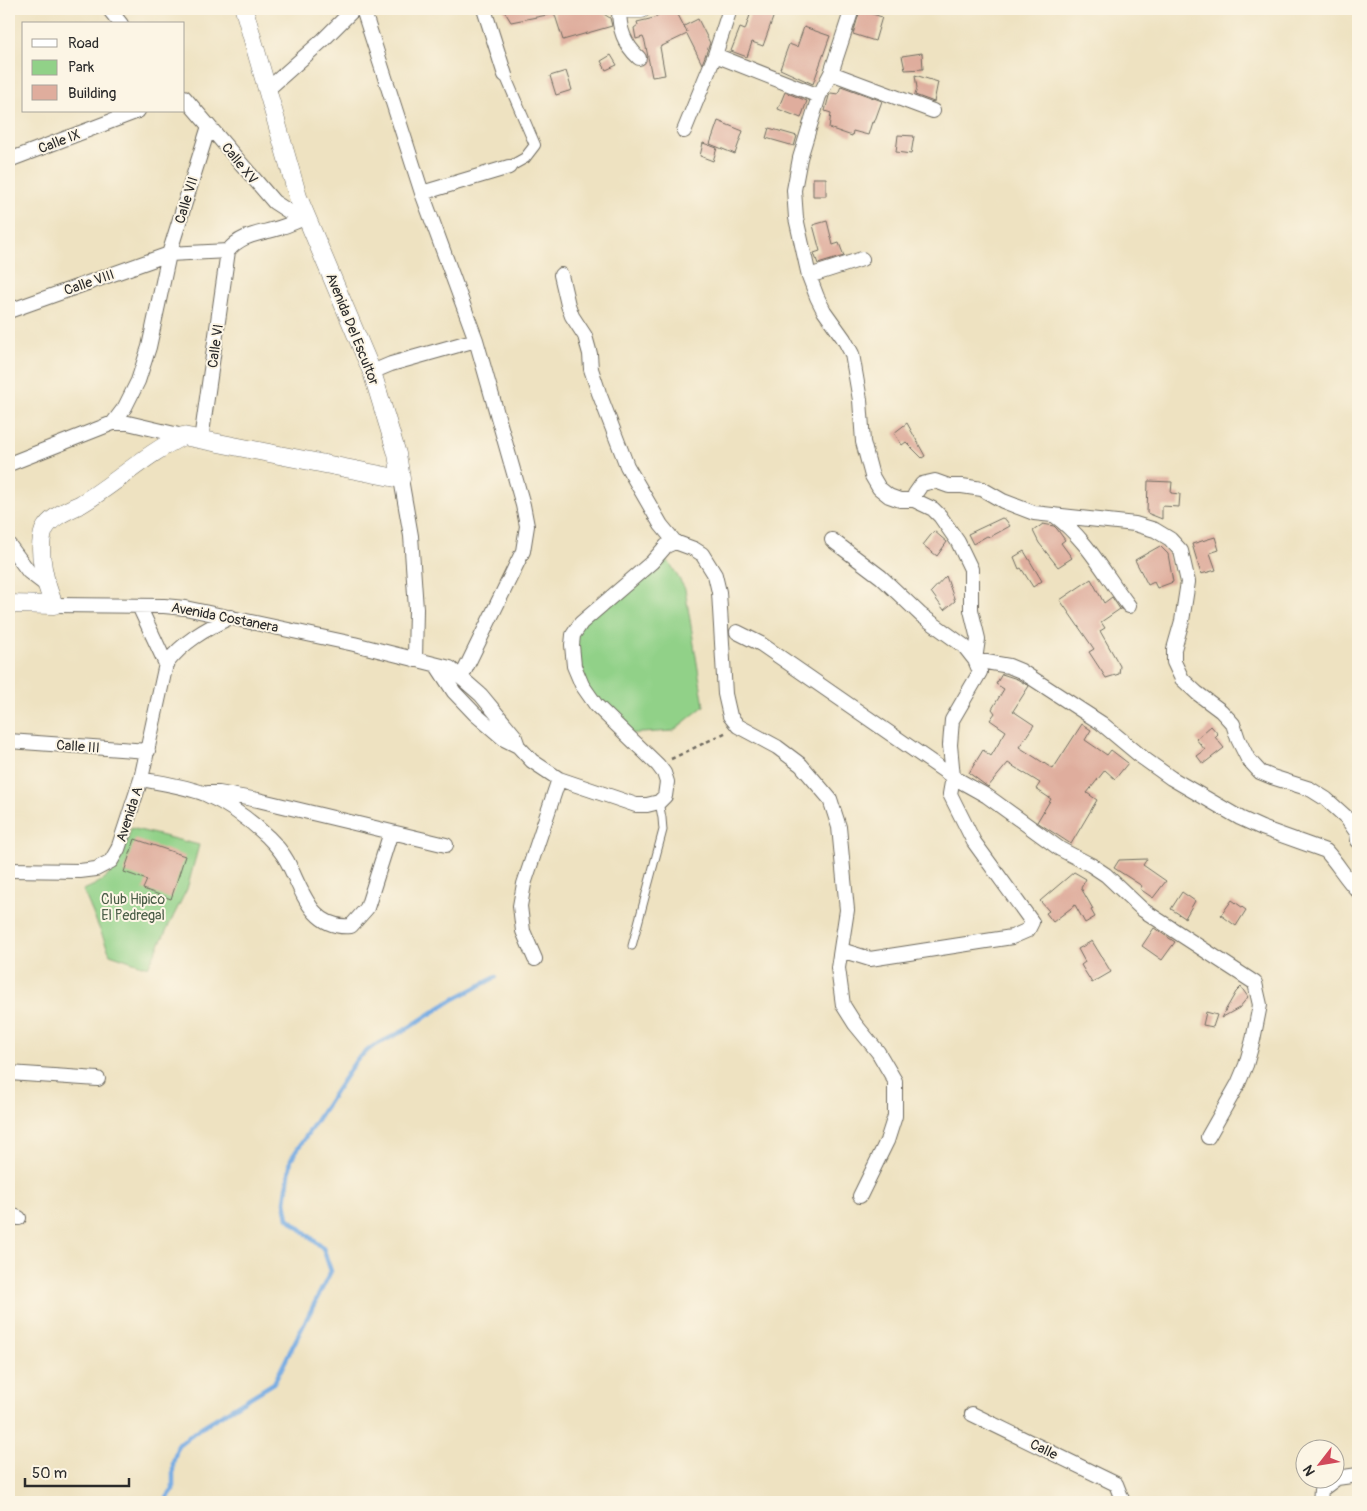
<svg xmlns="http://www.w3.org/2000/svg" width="1367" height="1511" font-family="Pangolin,sans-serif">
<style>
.green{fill:#91d188;stroke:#5e7e5a}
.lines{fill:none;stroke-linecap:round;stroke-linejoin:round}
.stream{stroke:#74abe3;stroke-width:4.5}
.building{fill:#dfad9d}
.service-casing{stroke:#6f6b60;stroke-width:9}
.pedestrian-casing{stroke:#6f6b60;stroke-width:12}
.minor-casing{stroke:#6f6b60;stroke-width:16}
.tertiary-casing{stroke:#6f6b60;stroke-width:19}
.path{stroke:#6f6b60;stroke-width:2.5;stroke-dasharray:4 4;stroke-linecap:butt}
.service{stroke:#fff;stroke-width:7}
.pedestrian{stroke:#fff;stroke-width:10}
.minor{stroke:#fff;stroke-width:14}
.tertiary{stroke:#fff;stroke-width:18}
.labels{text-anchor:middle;stroke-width:4;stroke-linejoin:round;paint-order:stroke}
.street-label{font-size:14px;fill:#2b2b2b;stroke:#fcf5e5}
.park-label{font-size:14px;fill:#4a5d47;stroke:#fcf5e5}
</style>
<rect width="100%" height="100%" fill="#fcf5e5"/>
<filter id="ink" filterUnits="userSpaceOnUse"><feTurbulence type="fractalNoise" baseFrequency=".02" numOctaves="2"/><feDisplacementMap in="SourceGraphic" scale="10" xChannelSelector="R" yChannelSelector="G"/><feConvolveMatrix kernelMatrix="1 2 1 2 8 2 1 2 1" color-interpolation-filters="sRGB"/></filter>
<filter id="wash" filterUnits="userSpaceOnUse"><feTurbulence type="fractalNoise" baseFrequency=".0096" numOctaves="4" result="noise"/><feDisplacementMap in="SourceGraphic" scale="20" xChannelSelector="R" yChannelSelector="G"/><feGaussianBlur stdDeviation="1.12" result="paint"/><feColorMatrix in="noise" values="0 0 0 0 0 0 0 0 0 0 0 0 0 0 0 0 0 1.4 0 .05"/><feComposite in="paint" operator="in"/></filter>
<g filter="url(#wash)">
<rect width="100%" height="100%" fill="#eee2c1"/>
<!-- green -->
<path class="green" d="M660,559L666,560L671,565L685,589L704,706L673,731L626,734L587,694L572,626Z
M131,828L199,845L187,889L148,967L110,954L83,890C115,878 123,860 131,828Z"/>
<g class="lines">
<!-- stream -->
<path class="stream" d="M167,1502L166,1499L173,1490V1463L178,1445L200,1428L274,1383L331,1271L323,1248L288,1218L285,1202L291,1159L357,1059L372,1047L405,1030L452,1000L496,977"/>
</g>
<g id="blocks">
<!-- building -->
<path class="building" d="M503,9H551L552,14L511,22Z
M553,9H596L610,18L612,26L563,40Z
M666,9H675L687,32L684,26L698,19L710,43L702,64L687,34L660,47L665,75L652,77L645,42L643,37L636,39L634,28L638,25L637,22L654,18Z
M752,9H766L775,12L763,46L752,42L747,57L731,51L740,28L745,30Z
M860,10L882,17L875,41L853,34Z
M804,27L830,36L813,84L780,69L789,44L797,47Z
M922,53L923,69L905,70L902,56Z
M611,55L617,65L606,70L601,61Z
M566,71L572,90L556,95L550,76Z
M915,75L938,82L934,102L915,95L917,88Z
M841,86L882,101L874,123L872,122L868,135L853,131L852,136L829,128L831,113L825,111L829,96L831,93L838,94Z
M785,92L807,101L801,118L778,109Z
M718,121L743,131L735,154L710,144Z
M769,128L797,136L794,146L766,138Z
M898,135L914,136L911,154L896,152Z
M703,143L717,148L713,161L700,156Z
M813,178H826V196H813Z
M827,221L833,245L839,243L844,256L818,264L814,253L820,251L813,225Z
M907,423L925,456L922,458L906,442L902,445L894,433Z
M1148,481L1172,482L1171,493L1180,494L1179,507L1162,506V519L1147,513Z
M1002,518L1006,520L1010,526L990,537L987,536L973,544L968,534Z
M1043,524L1054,526L1057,529L1065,540L1061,543L1072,558L1058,567L1039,543L1033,531Z
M934,531L947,542L937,556L923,545Z
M1215,537L1219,550L1210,553L1216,570L1201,574L1192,544Z
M1160,546L1168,554L1173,582L1157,588L1154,582L1148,585L1135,560Z
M1024,551L1042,581L1033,587L1021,568L1019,569L1014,557Z
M946,576L955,601L944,610L931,592Z
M1091,579L1104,603L1112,597L1120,609L1101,622L1105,628L1100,631L1120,666L1119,674L1106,678L1089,652L1094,649L1060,600Z
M1002,674L1017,679L1029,686L1013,711L1034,725L1019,747L1053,769L1082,724L1091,730L1085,740L1107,755L1111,750L1128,763L1115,779L1105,770L1087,793L1097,800L1071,844L1037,822L1051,799L1036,789L1040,783L1008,763L988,787L969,773L983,750L991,756L1006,731L990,720L995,713L992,709L1004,689L996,684Z
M1211,726L1218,734L1215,737L1224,748L1203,764L1197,756L1205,750L1196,739Z
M135,839L185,856L171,899L143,889L147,880L124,872Z
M1147,859L1143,865L1166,881L1153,898L1140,889L1142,886L1114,868L1119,860Z
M1074,872L1086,879L1081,888L1093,909L1091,910L1095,917L1085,923L1075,905L1053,922L1046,913L1049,911L1040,901Z
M1182,892L1195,901L1185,918L1171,909Z
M1232,900L1246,910L1236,926L1221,915Z
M1154,928L1175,942L1162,960L1142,946Z
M1092,941L1111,972L1092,983L1081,965L1085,962L1078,949Z
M1241,987L1248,997L1239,1008L1221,1018L1236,992Z
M1206,1012L1217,1015L1213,1027L1203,1025Z"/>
</g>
</g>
<g filter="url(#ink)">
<use href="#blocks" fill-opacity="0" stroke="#6f6b60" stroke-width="1"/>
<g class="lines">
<defs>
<path id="service" d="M632,946L663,830L662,818L659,802"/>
<path id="pedestrian" d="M505,75L535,145L525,158L509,167"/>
<path id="minor" d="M109,9L121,24
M363,9L422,193L476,340L523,505L527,526L523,551L462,676
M484,9L505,75
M619,9C619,29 624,44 639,58
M852,9L831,73L819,96L800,158L794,190L796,218L809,276L817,297L824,311L844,339L852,354L860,400L863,442L872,476L879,488L889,496L900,500H914
M715,55L819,96
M831,73L933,111
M268,89L323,40L354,9
M184,97L274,202L288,211L305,218
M684,131L715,55L730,9
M9,160L138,111
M422,193L509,167
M561,275L568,305L572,316L585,336L590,354L591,369L599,393L627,466L661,525L675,542L694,549L702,554L715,575L719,592L725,694L730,716L738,726L777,747L801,765L830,799L839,827L847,910L838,968L843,1005L855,1024L878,1052L895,1081V1116L887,1141L860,1196
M809,276L862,259
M9,311L169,254L228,251C241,234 260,234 279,228C288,225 297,221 305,218
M372,372L391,364L476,340
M113,423L125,407L138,381L149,347L169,254L209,126
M201,440L228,251
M9,464L113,423H128L183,436
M401,479L411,536L416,609L415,660
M1054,515C1087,539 1105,575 1129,606
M832,540L881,577L921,615L964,646L975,660L1009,666L1021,671L1101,723L1143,758L1171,778L1240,818L1262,828L1326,851C1338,864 1346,879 1358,891
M9,545L29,572L46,585
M54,605L164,606L185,608L354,644L450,668L481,695L514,735L518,746
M139,606L166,664
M737,632L761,644L953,777L987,796L1060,849L1091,865L1106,875L1143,910L1255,983L1260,1005L1253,1040L1246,1065L1238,1084L1208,1137
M437,666L454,692L475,714L504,739L518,746L532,761L559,779L636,805H647L659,802L665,796L667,782L664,773L658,765L596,705L582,685L574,666L572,645L573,635L581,623L652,562L666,546L675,542
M9,741L148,751
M141,779C161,783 186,786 205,794C228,804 250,820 268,837C275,844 282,852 287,861C302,889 311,930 351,926L367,908L391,832
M208,793H219L258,800L446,845
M9,870L80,871L96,869L111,861L118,849L141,779L166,664C183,642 205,629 231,617
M841,950L870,959L1012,937L1028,930L1032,922L974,842L950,794L953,777L950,745L952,720L980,672L975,660L978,639L971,610V569L958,542L940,516L933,509L914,500L915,494L922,484L935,481L949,486H962L982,489L1003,501L1034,513L1135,524L1155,530L1170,539L1181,551L1188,582L1182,621L1174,649V662L1182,679L1197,693L1221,711L1233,724L1238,739L1248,759L1260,772L1272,777L1310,789L1326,799L1346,817L1357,833L1358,841
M535,959L523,931L520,906L524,884L559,779
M9,1073L98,1079
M9,1214L19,1218
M972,1414L1116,1484L1123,1502
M1320,1502L1321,1490L1337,1478L1358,1475"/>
<path id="tertiary" d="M620,9H642
M9,604L54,605C46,586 36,551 44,530C50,517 69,510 81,504C115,484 147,453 183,436L401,479L397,454L372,372L298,197L244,9"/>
</defs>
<!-- service casing -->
<use href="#service" class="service-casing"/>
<!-- pedestrian casing -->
<use href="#pedestrian" class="pedestrian-casing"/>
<!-- minor casing -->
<use href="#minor" class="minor-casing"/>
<!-- tertiary casing -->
<use href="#tertiary" class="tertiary-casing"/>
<!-- path -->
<path class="path" d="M671,759L727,732"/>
<!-- service -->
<use href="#service" class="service"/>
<!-- pedestrian -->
<use href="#pedestrian" class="pedestrian"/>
<!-- minor -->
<use href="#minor" class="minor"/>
<!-- tertiary -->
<use href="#tertiary" class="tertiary"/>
</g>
</g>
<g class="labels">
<!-- street labels -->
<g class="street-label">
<text transform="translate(59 141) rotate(-21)" y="5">Calle IX</text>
<text transform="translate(240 163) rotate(51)" y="5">Calle XV</text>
<text transform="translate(186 200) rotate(-73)" y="5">Calle VII</text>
<text transform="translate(89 282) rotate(-19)" y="5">Calle VIII</text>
<text transform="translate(353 329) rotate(68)" y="5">Avenida Del Escultor</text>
<text transform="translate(215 346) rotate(-82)" y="5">Calle VI</text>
<text transform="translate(225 617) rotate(11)" y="5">Avenida Costanera</text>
<text transform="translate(78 746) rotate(4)" y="5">Calle III</text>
<text transform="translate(129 814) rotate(-72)" y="5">Avenida A</text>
<text transform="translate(1044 1449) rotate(26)" y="5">Calle</text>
</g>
<!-- park labels -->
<g class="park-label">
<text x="133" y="904">Club Hipico<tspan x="133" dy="16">El Pedregal</tspan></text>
</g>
</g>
<!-- margin -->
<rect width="1367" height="1511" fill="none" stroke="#fcf5e5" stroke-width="30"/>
<!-- legend -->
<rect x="22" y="22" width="162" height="90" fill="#fcf5e5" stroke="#a8a49b"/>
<rect x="32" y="39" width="25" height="8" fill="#ffffff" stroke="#a8a49b"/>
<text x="68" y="48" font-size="15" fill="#2b2b2b">Road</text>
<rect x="32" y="60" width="25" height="15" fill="#91d188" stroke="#a8a49b"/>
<text x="68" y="72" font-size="15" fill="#2b2b2b">Park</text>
<rect x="32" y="85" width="25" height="15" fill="#dfad9d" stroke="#a8a49b"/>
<text x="68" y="98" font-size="15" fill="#2b2b2b">Building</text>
<!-- north arrow -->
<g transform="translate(1320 1464) rotate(239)"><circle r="24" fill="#fcf5e5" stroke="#a8a49b"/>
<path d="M0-4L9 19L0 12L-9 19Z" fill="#d1495b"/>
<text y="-8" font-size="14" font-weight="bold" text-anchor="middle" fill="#2b2b2b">N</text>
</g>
<!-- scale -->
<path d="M25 1478v8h104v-8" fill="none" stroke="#2b2b2b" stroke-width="2.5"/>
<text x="32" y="1478" font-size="15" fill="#2b2b2b" stroke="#fcf5e5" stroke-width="4" paint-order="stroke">50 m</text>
</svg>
